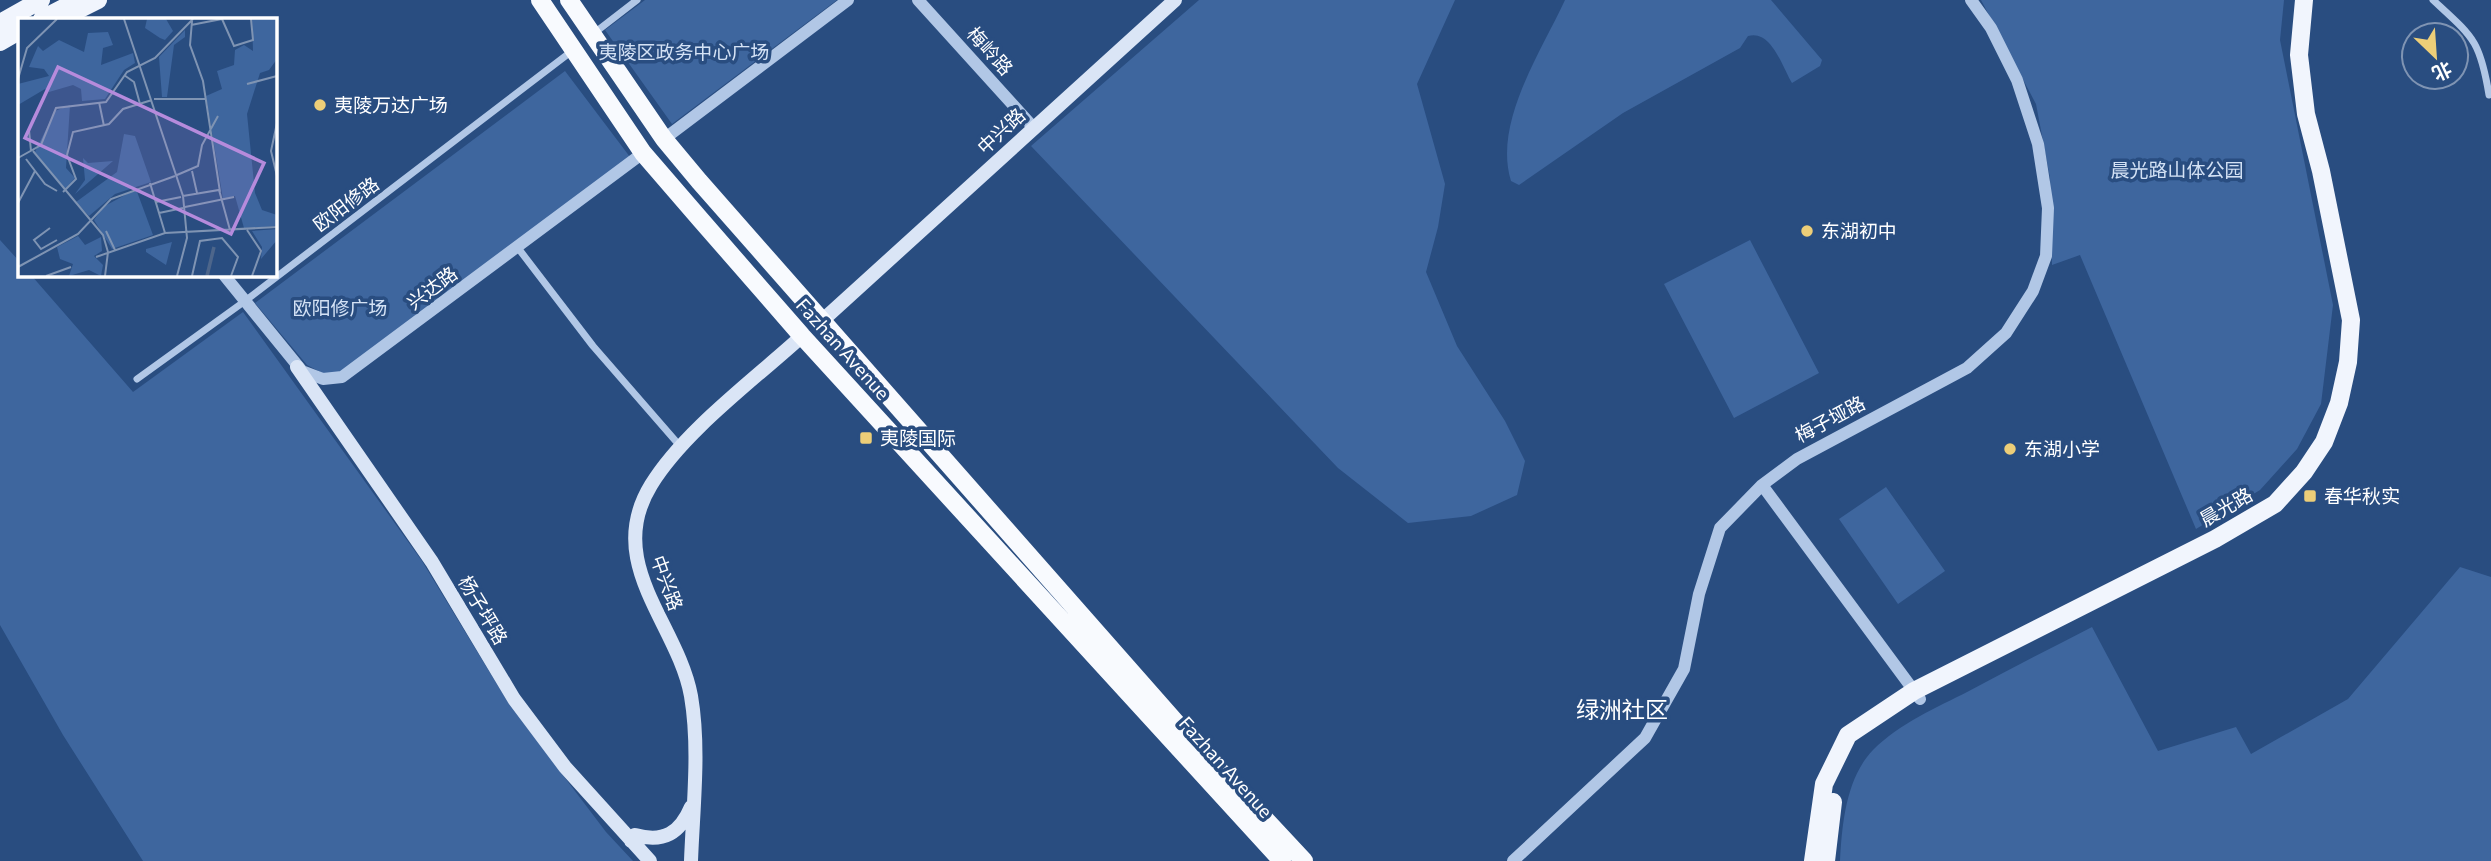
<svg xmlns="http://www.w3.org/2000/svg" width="2491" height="861" font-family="Commissioner,'Noto Sans SC',sans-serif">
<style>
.green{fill:#3e669e}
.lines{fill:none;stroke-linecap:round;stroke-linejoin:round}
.minor{stroke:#b1c7e6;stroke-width:7}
.tertiary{stroke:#b1c7e6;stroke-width:12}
.secondary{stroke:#dae5f6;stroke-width:14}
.primary{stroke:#f1f5fd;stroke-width:18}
.trunk{stroke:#f8fafe;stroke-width:18}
.poi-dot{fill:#edce78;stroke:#294d80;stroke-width:2.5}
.labels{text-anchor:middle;stroke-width:7;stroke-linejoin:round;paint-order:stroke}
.street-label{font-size:19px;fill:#fff;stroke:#294d80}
.park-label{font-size:19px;fill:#d4e2f5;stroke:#294d80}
.poi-label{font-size:19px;fill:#fff;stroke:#294d80;text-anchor:start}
.quarter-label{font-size:23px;fill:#fff;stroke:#294d80}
.inset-river{fill:none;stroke:#4d668b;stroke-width:3.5}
.inset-road{fill:none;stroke:#7f94b3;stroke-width:2}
.view{fill:#b68bdc;fill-opacity:0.15;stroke:#b68bdc;stroke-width:3.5}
.inset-edge{fill:none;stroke:#fff;stroke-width:3.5}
</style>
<rect width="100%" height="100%" fill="#294d80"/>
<!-- green -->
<path class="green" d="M645,0H837L672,124L605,30Z
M1199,0H1455L1417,84L1445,184L1438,227L1426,272L1457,346L1505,421L1525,461L1517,495L1471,516L1408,523L1338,468L1031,146Z
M1565,0H1771L1822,60L1820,66L1792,83C1782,66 1771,29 1748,36L1740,48L1623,113L1519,185L1511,181C1493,123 1541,52 1565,0Z
M1981,0H2284L2280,40L2333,305L2321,404L2297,449L2260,490L2196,529L2080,255L2052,265L2050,178L2036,104Z
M565,71L630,157L346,372L326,375L307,365L255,303Z
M0,240L19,261V275H31L133,392L243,312L422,561L509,704L606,832L633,861H143L63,735L0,625Z
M1750,240L1819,373L1734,418L1664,284Z
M1886,487L1945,571L1898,604L1839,519Z
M2460,567L2491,577V861H1840C1842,824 1846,778 1873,750C1900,723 1936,708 1969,691C2010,669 2051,648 2092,627L2158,751L2236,727L2251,754L2348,699Z"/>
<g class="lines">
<!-- minor -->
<path class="minor" d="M2433,0C2473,37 2480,40 2489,95
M593,34L637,0
M518,248L593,346L680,446
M137,379L245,301L572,51"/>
<!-- tertiary -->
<path class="tertiary" d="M918,0L1033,127
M664,139L848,0
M224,275L302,371L323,379L342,377L643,153
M1762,485L1920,699
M1513,861L1645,738L1684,669L1699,594L1720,528L1762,485L1797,459L1967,368L2006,333L2033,291L2046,256L2048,208L2038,144L2017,80L1991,28L1971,0"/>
<!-- secondary -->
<path class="secondary" d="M824,319L1175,0
M297,367L432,562L514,699L565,767L650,861
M631,841L635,835C664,843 680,833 691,807
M691,861C693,807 700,749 691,696C678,624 603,563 651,485C684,431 755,379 802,336"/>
<!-- primary -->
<path class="primary" d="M70,14L98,0
M42,19L79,0
M0,23L41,0
M0,42L19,31
M1813,861L1824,784L1848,735L1914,691L2215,539L2275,504L2304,472L2324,442L2339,403L2348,362L2351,320L2321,171L2306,114L2299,55L2304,0
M1826,861L1833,802"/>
<!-- trunk -->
<path class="trunk" d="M540,0L643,153L700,219L802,336L1282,861
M569,0L664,139L699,181L1194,743L1304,861"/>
</g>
<!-- markers -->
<g class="poi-dot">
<circle cx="320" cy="105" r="7"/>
<circle cx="1807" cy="231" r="7"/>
<rect x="859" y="431" width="14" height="14" rx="3.5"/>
<circle cx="2010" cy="449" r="7"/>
<rect x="2303" y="489" width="14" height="14" rx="3.5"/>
</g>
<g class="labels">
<!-- street labels -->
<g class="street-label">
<text transform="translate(990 51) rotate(48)" y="7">梅岭路</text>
<text transform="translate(1001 131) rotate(-43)" y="7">中兴路</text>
<text transform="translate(346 204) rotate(-37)" y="7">欧阳修路</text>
<text transform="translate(432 288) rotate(-37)" y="7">兴达路</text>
<text transform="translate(843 349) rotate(48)" y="7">Fazhan Avenue</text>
<text transform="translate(1830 419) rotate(-28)" y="7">梅子垭路</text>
<text transform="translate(2226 507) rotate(-30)" y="7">晨光路</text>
<text transform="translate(667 583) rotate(70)" y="7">中兴路</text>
<text transform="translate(483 610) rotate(59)" y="7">杨子坪路</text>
<text transform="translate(1226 767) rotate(48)" y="7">Fazhan Avenue</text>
</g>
<!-- park labels -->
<g class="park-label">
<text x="684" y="59">夷陵区政务中心广场</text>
<text x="2177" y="177">晨光路山体公园</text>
<text x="340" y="315">欧阳修广场</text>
</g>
<!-- poi labels -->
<g class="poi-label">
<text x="334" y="112">夷陵万达广场</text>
<text x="1821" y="238">东湖初中</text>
<text x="880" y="445">夷陵国际</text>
<text x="2024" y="456">东湖小学</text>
<text x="2324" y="503">春华秋实</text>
</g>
<!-- quarter labels -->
<g class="quarter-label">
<text x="1622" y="718">绿洲社区</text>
</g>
</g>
<!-- overview -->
<g transform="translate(18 18)">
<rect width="259" height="259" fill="#294d80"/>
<path d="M129,1H148L155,13L147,22L142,20L127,10ZM234,1H259V41L251,52L242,55L229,96L237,175L244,192L259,197V208L226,210L217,178L205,181L188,78L204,71L199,53L216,47L217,32L226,27L235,33ZM167,12V19L156,27L149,79H144L141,39ZM90,14L95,27L85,30L83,47L115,35L117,45L106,52L87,81L64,83L63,71L55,67L31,74L27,71L0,87V66L31,58L26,51L11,49L20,28L25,33L41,22L66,34L70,15ZM52,87L48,150L57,160L47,171L17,134L37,93ZM106,116L117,118L133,164L97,176L71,198L58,184L99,154ZM65,140L70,145L95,143L57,176L67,162ZM118,171L135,217L94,231L76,202L85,189ZM259,211V222L243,241L244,229L234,213ZM60,218L67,227L83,219L84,233L76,238L85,247L83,258L71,252L51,258L55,246L42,241L39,229ZM154,224L148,247L128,234V231Z" fill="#3e669e"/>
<path class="inset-river" d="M189,258L196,229"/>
<path class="inset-road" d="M106,1L165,178L169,220L159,258M174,3L172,27L185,63L202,174M173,7L204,1L216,28L235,22L233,1M106,57L116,64L122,86M0,61L9,30L39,1M229,66L259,58M136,81H187M81,84L86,108M259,105L253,133L259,158M11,112L13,133M15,133L85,217L90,234L87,258M0,140L23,127L38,90L88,84L109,54L137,40L175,1M8,141L27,166L39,173M174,153L179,175M159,157L180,148L184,127L200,98M132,165L147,215M45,174L58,161L49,137L55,114L91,106L105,91L134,82M165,178L201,172L212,212M138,184L163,179M0,185L17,153M167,189L216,179M141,195L165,190M32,210L16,222L23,231L39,222M229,212L243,233L234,258M88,213L97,232M78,239L147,215L259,209M0,249L60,216L93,181L157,158M28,258L53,249M174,258L182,223L204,220L220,239L213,258"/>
<path class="view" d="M40,49L246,145L213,216L7,120Z"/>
<rect width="259" height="259" class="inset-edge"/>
</g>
<!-- north arrow -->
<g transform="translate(2435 56) rotate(155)"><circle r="33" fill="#294d80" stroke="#7f94b3" stroke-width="2"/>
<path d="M0-5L12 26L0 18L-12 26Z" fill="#edce78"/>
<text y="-10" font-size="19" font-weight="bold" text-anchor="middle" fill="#ffffff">北</text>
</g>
</svg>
